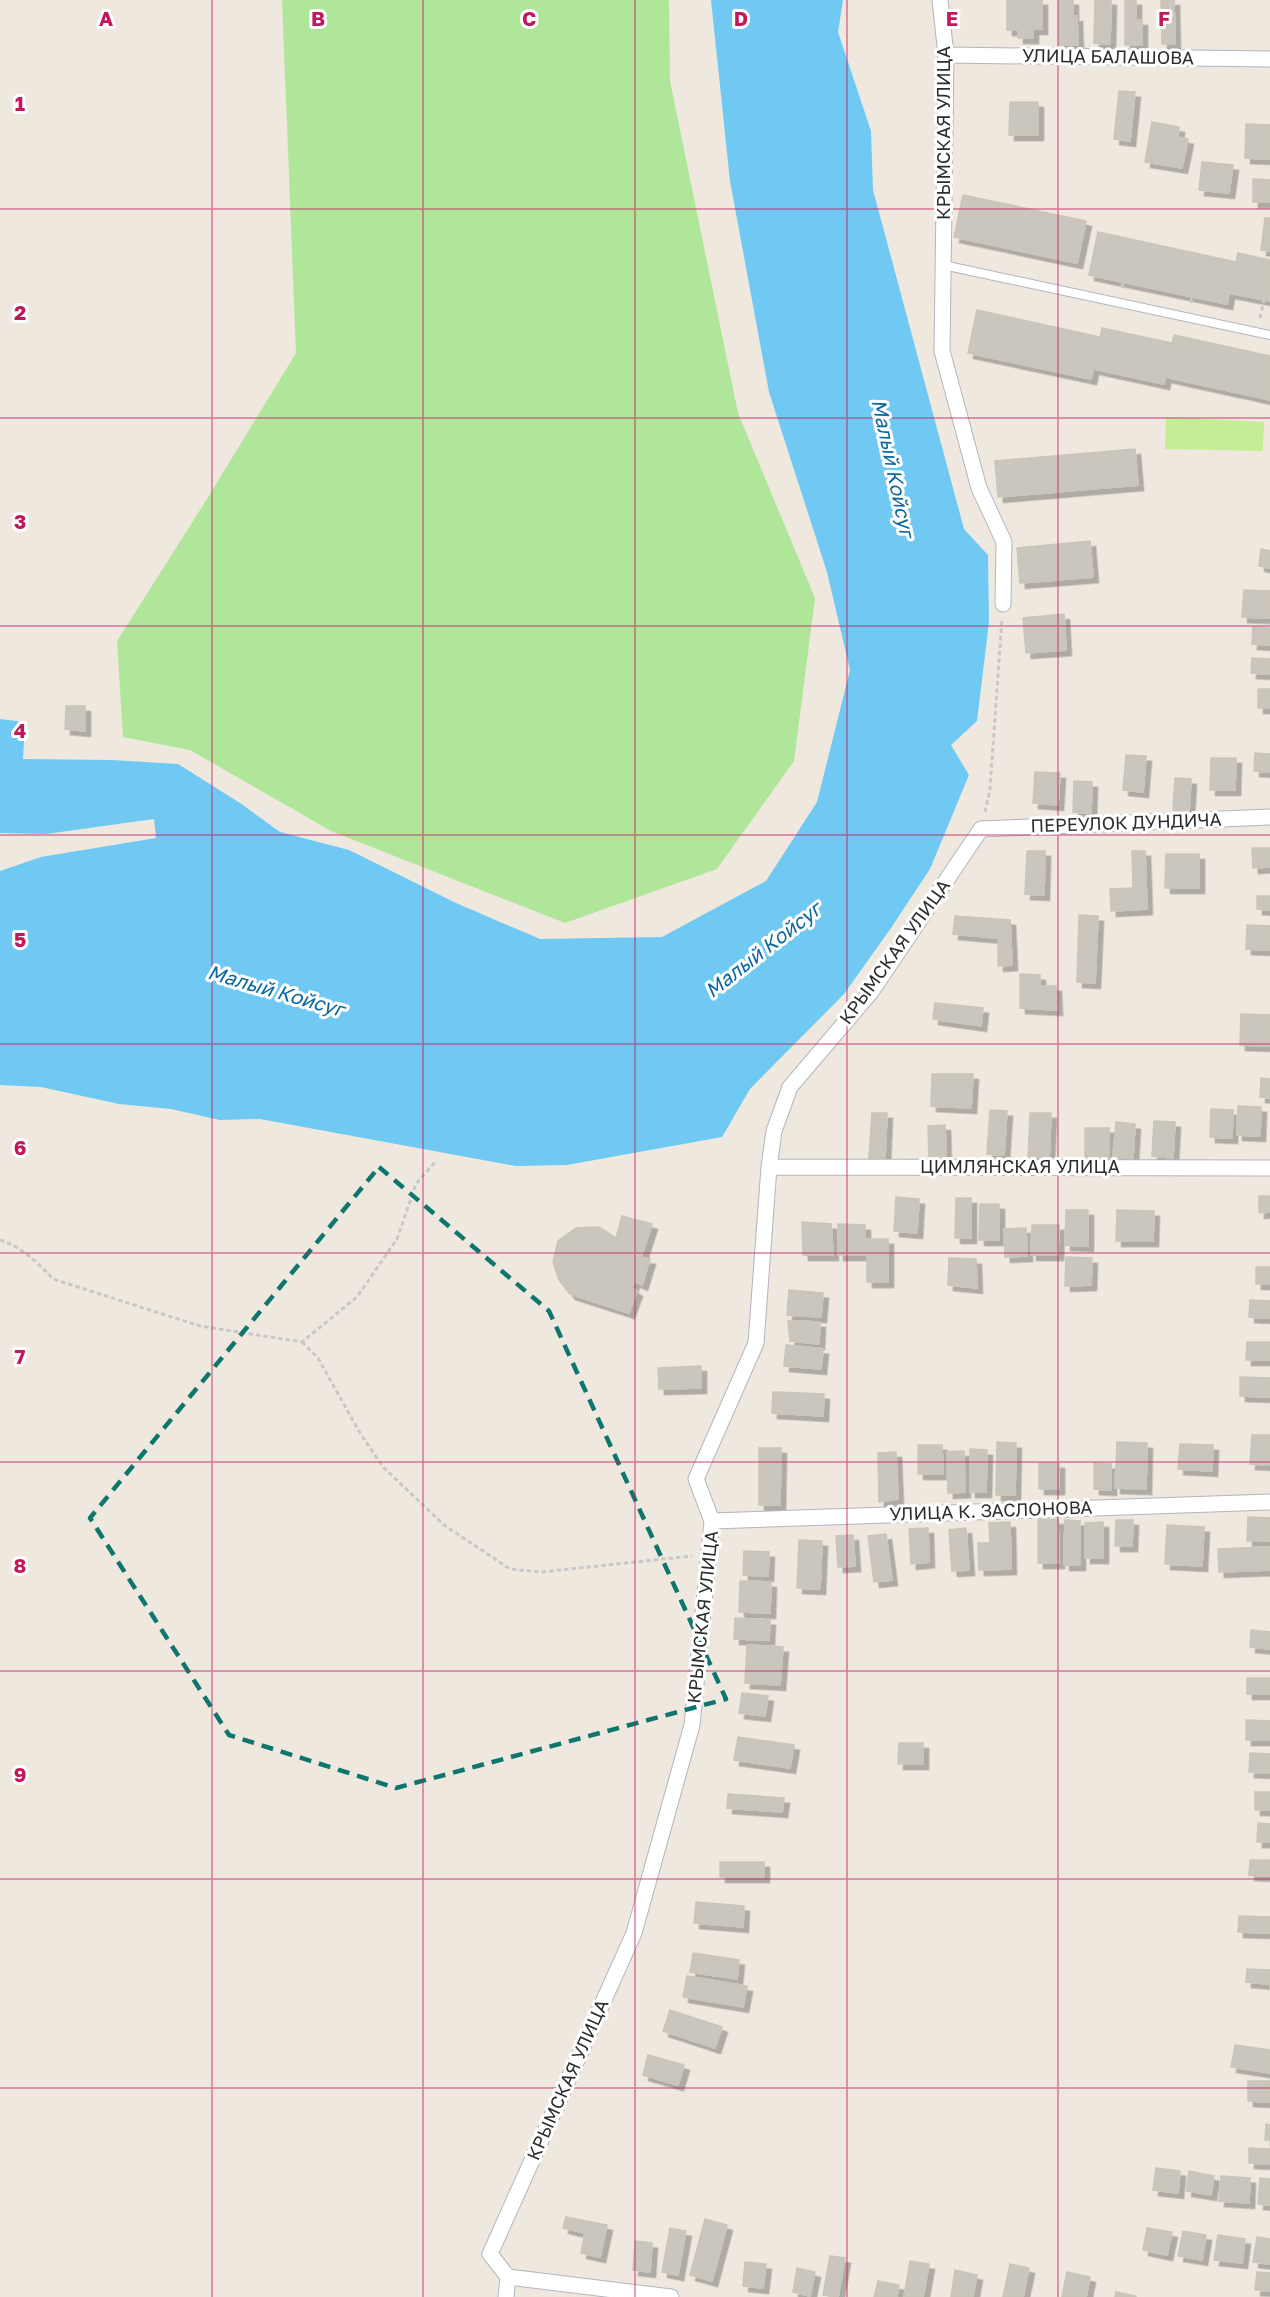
<svg xmlns="http://www.w3.org/2000/svg" width="1270" height="2297" font-family="'Golos Text',sans-serif">
<style>
.green{fill:#b0e69a}
.pitch{fill:#c4ee96}
.water{fill:#6fc9f3}
.building{fill:#cac6bd;stroke:#cac5b8;stroke-width:1.5;filter:url(#shadow)}
.lines{fill:none;stroke-linecap:round;stroke-linejoin:round}
.lane-casing{stroke:#b3b4c0;stroke-width:10}
.street-casing{stroke:#b3b4c0;stroke-width:17}
.path{stroke:#c8c8c8;stroke-width:3;stroke-dasharray:4.5 3;stroke-linecap:butt}
.lane{stroke:#fff;stroke-width:8}
.street{stroke:#fff;stroke-width:15}
.marked{fill:none;stroke:#0f766e;stroke-width:4.5;stroke-dasharray:12 8;stroke-linejoin:round}
.grid{fill:none;stroke:#c2185b;stroke-width:1.5;stroke-opacity:0.55}
.labels{text-anchor:middle;stroke-width:6;stroke-linejoin:round;paint-order:stroke}
.street-label{font-size:18px;fill:#2d2d2d;stroke:#fff}
.water-label{font-size:20px;font-style:italic;fill:#0967a4;stroke:#fff}
.grid-label{font-size:20px;text-anchor:middle;font-weight:bold;fill:#c2185b;stroke:#fff;stroke-width:6;stroke-linejoin:round;paint-order:stroke}
</style>
<defs>
<filter id="shadow"><feDropShadow dx="5.5" dy="5.5" stdDeviation="0" flood-color="#0004"/></filter>
</defs>
<rect width="100%" height="100%" fill="#eee8df"/>
<!-- green -->
<path class="green" d="M282,0H669L670,81L738,413L815,598L794,761L717,869L565,923L331,831L190,750L123,737L117,641L207,499L296,353Z"/>
<!-- pitch -->
<path class="pitch" d="M1166,417L1264,422L1263,451L1165,449Z"/>
<!-- water -->
<path class="water" d="M711,0H843L838,32L871,131L873,190L964,529L988,555L989,622L977,721L951,745L969,775L930,869L891,928L844,994L750,1089L722,1137L567,1165L516,1166L260,1119L220,1120L171,1109L119,1104L41,1087L0,1085V871L41,857L156,838L154,819L46,834L0,833V719L25,722L23,759L111,760L178,764L240,803L280,832L349,850L456,903L540,939L662,937L766,881L817,802L850,670L827,572L769,392L730,181Z"/>
<!-- building -->
<path class="building" d="M1007,0H1042V29H1033V38H1018V30H1007Z
M1059,0H1073V17L1077,16L1078,45H1059Z
M1095,0H1111L1110,44L1094,43Z
M1125,0H1136V20H1142V45H1125Z
M1161,0H1174L1175,44H1162Z
M1119,91L1135,92L1130,141L1114,139Z
M1010,102H1038V135H1009Z
M1152,122L1179,127L1178,137L1188,139L1182,168L1145,162Z
M1246,124L1270,125V159L1245,158Z
M1202,162L1233,165L1229,193L1199,190Z
M1253,179L1270,180V202H1253Z
M963,195L1086,221L1077,263L954,237Z
M1265,218H1270V251L1261,250Z
M1098,232L1236,262L1238,253L1270,260V301L1229,293L1227,304L1089,275Z
M977,310L1100,337L1091,379L968,353Z
M1102,328L1172,343L1164,384L1094,369Z
M1174,335L1243,350L1234,392L1165,377Z
M1243,350L1270,356V400L1234,392Z
M1135,449L1138,485L1068,491L1065,455Z
M1065,455L1068,491L998,497L995,461Z
M1090,541L1093,577L1020,583L1017,548Z
M1261,549L1270,551V568L1259,566Z
M1244,590L1270,591L1269,618L1242,617Z
M1064,614L1066,650L1026,653L1023,618Z
M1253,627L1270,628V645L1252,644Z
M1252,658L1270,659V674L1251,673Z
M1258,689H1270V708H1258Z
M66,706H85V731L65,729Z
M1255,753L1270,754V772L1254,771Z
M1126,755L1146,756L1143,792L1123,790Z
M1211,758H1236L1235,790H1210Z
M1035,772L1060,773L1058,805L1033,803Z
M1175,778L1191,779L1189,812L1173,810Z
M1074,781L1092,782L1091,813L1073,812Z
M1252,848H1270V867L1253,868Z
M1027,851H1045L1044,895L1025,894Z
M1132,851H1145L1147,909L1111,911L1110,889L1133,888Z
M1166,854H1199V888H1165Z
M1257,896H1270V910L1257,909Z
M1079,915L1098,916L1095,983L1077,982Z
M955,916L1010,920L1012,965L998,966V938L953,934Z
M1247,925L1270,926V950L1246,949Z
M1020,974L1040,975V986H1056L1057,1010L1020,1008Z
M935,1003L983,1008L981,1026L933,1019Z
M1241,1014L1270,1015V1046L1240,1045Z
M932,1074H973L971,1108L931,1106Z
M1261,1078L1270,1079V1098L1260,1097Z
M1238,1106L1261,1107L1260,1136L1237,1135Z
M1211,1109L1233,1110L1232,1138L1210,1137Z
M990,1110L1007,1111L1004,1155L987,1154Z
M872,1113H887L885,1159L869,1158Z
M1030,1113H1051L1049,1160L1028,1159Z
M1154,1121L1175,1122L1173,1158L1152,1156Z
M1116,1122L1135,1124L1133,1159L1113,1158Z
M945,1125L946,1160L929,1161L928,1126Z
M1085,1128H1109V1158H1085Z
M1259,1196H1270V1212L1259,1213Z
M896,1197L919,1199L917,1233L894,1231Z
M956,1198H971V1238H955Z
M980,1204H999V1240H979Z
M1066,1210H1088V1246L1065,1245Z
M1117,1210L1154,1211L1153,1241H1116Z
M622,1216L652,1224L641,1258L650,1259L642,1285L634,1281L632,1288L637,1291L629,1313L570,1294L559,1280L553,1262L558,1241L576,1228L599,1227L616,1238Z
M802,1222L831,1224L833,1255H803Z
M838,1224L865,1225V1255H838Z
M1032,1225H1059L1058,1255H1031Z
M1026,1228L1027,1256L1005,1257L1004,1229Z
M867,1239H888V1282H867Z
M1066,1257L1092,1258L1091,1285L1065,1286Z
M949,1258L976,1259L977,1288L948,1285Z
M1256,1267H1270V1284H1256Z
M789,1290L823,1293L821,1317L787,1315Z
M1250,1300L1270,1301V1318L1249,1317Z
M788,1321L820,1322L819,1344L790,1341Z
M1247,1342H1270V1360H1246Z
M786,1345L823,1349L821,1369L784,1366Z
M701,1366V1388L659,1389L658,1368Z
M1240,1377L1270,1378V1397L1240,1396Z
M773,1392L824,1394L823,1416L772,1413Z
M1252,1435H1270V1465L1250,1464Z
M997,1442L1016,1443L1015,1495H996Z
M1117,1442L1147,1443L1146,1489L1115,1488Z
M1180,1444L1213,1445L1212,1471L1178,1469Z
M918,1445H942L943,1474H918Z
M759,1448H781L780,1505H759Z
M970,1449L987,1450L986,1492H970Z
M964,1451L965,1492L948,1493L947,1452Z
M896,1452L898,1499L879,1502L878,1453Z
M1039,1463H1059V1489H1039Z
M1094,1463L1111,1464V1490L1094,1489Z
M1248,1517L1270,1518V1541H1247Z
M1058,1519L1059,1563H1038V1520Z
M1065,1520L1080,1521V1565H1064Z
M1116,1520H1133L1132,1546H1115Z
M1010,1522L1011,1569L979,1570L978,1543H990L989,1523Z
M1103,1522V1558H1085V1523Z
M1167,1525L1204,1527L1202,1566L1165,1564Z
M928,1528L929,1562L911,1564L909,1529Z
M966,1528L969,1570L952,1571L949,1530Z
M886,1534L892,1580L874,1582L868,1536Z
M853,1535L855,1566L838,1567L836,1536Z
M799,1540L822,1541L820,1589L797,1588Z
M1270,1547V1570L1219,1572L1218,1549Z
M744,1551L769,1552L768,1576L743,1575Z
M740,1581L771,1582L770,1613L739,1612Z
M735,1618L770,1620L769,1640L734,1639Z
M1251,1630L1270,1632V1649L1250,1647Z
M747,1645L783,1647L780,1685L745,1683Z
M1247,1678H1270V1694H1247Z
M742,1693L768,1696L765,1716L739,1713Z
M1246,1720L1270,1721V1740H1246Z
M738,1737L794,1745L790,1768L734,1760Z
M899,1743H923V1764H898Z
M1250,1753L1270,1754V1773L1249,1772Z
M1255,1792H1270V1810H1255Z
M728,1794L784,1798L782,1812L727,1808Z
M1258,1823L1270,1824V1842H1257Z
M1250,1860H1270V1876L1249,1875Z
M720,1862H764V1877H720Z
M696,1902L744,1906L743,1927L694,1923Z
M1239,1916L1270,1917V1933L1238,1932Z
M693,1953L739,1960L737,1979L690,1972Z
M1247,1969L1270,1970V1990V1984L1246,1982Z
M687,1976L747,1986L743,2007L683,1997Z
M670,2010L722,2027L715,2048L663,2031Z
M1235,2045L1270,2050V2073L1231,2067Z
M648,2055L684,2065L678,2085L643,2075Z
M1248,2081H1270V2102L1248,2101Z
M1266,2124L1270,2125V2140H1265Z
M1249,2148L1270,2149V2164L1249,2163Z
M1156,2168L1180,2171L1178,2193L1153,2190Z
M1189,2171L1214,2176L1211,2195L1186,2191Z
M1221,2176L1250,2178L1249,2203L1219,2201Z
M1260,2178L1270,2179V2205L1258,2204Z
M566,2217L607,2225L600,2257L581,2253L585,2233L563,2228Z
M705,2219L727,2225L712,2281L690,2275Z
M670,2228L686,2231L678,2275L662,2272Z
M1147,2228L1172,2232L1167,2255L1143,2250Z
M1183,2231L1206,2235L1202,2260L1178,2256Z
M1218,2235L1245,2239L1242,2263L1214,2260Z
M1257,2237L1270,2239V2264L1253,2262Z
M635,2241L652,2243L650,2272L633,2270Z
M830,2256L845,2258L838,2297L823,2295Z
M910,2261L929,2264L923,2297H904Z
M745,2262L766,2264L763,2288L743,2286Z
M1010,2264L1029,2268L1023,2297H1003Z
M797,2268L815,2272L810,2296L793,2292Z
M955,2270L977,2275L973,2297H951Z
M1067,2272L1090,2277L1086,2297H1062Z
M1257,2272L1270,2273V2291L1255,2290Z
M878,2281L899,2285L897,2297H874Z
M1116,2292L1136,2296V2297H1115Z"/>
<g class="lines">
<defs>
<path id="lane" d="M943,265L1270,335"/>
<path id="street" d="M940,0L946,55L942,351L979,488L1004,542L1003,604
M946,55L1270,59
M769,1167L1270,1168
M712,1521L1270,1502
M508,2277L671,2297
M506,2297L508,2277L490,2254L634,1933L692,1725L712,1521L696,1479L756,1343L769,1167L774,1131L790,1087L871,992L981,829L1270,817"/>
</defs>
<!-- lane casing -->
<use href="#lane" class="lane-casing"/>
<!-- street casing -->
<use href="#street" class="street-casing"/>
<!-- path -->
<path class="path" d="M1122,288L1123,282
M1191,303L1192,297
M1260,318L1264,300
M985,812L990,789L1002,619
M0,1240C22,1247 38,1263 53,1279L200,1326L302,1342L357,1297L397,1239L416,1184L435,1162
M302,1342L318,1358L360,1433L383,1467L444,1525L510,1569L541,1572L692,1556"/>
<!-- lane -->
<use href="#lane" class="lane"/>
<!-- street -->
<use href="#street" class="street"/>
</g>
<!-- marked area -->
<path class="marked" d="M379,1167L549,1311L726,1699L396,1788L229,1735L90,1518Z"/>
<!-- grid -->
<path class="grid" d="M212,0V2297M423,0V2297M635,0V2297M847,0V2297M1058,0V2297M0,209H1270M0,418H1270M0,626H1270M0,835H1270M0,1044H1270M0,1253H1270M0,1462H1270M0,1671H1270M0,1879H1270M0,2088H1270"/>
<g class="labels">
<!-- street labels -->
<g class="street-label">
<text transform="translate(1108 57) rotate(1)" y="6">УЛИЦА БАЛАШОВА</text>
<text transform="translate(944 133) rotate(-90)" y="6">КРЫМСКАЯ УЛИЦА</text>
<text transform="translate(1126 823) rotate(-2)" y="6">ПЕРЕУЛОК ДУНДИЧА</text>
<text transform="translate(895 952) rotate(-54)" y="6">КРЫМСКАЯ УЛИЦА</text>
<text x="1020" y="1173">ЦИМЛЯНСКАЯ УЛИЦА</text>
<text transform="translate(991 1511) rotate(-2)" y="6">УЛИЦА К. ЗАСЛОНОВА</text>
<text transform="translate(703 1617) rotate(-84)" y="6">КРЫМСКАЯ УЛИЦА</text>
<text transform="translate(568 2080) rotate(-66)" y="6">КРЫМСКАЯ УЛИЦА</text>
</g>
<!-- water labels -->
<g class="water-label">
<text transform="translate(893 468) rotate(78)" y="7">Малый Койсуг</text>
<text transform="translate(763 950) rotate(-38)" y="7">Малый Койсуг</text>
<text transform="translate(276 991) rotate(16)" y="7">Малый Койсуг</text>
</g>
</g>
<g class="grid-label">
<text x="106" y="26">A</text>
<text x="318" y="26">B</text>
<text x="529" y="26">C</text>
<text x="741" y="26">D</text>
<text x="952" y="26">E</text>
<text x="1164" y="26">F</text>
<text x="20" y="111">1</text>
<text x="20" y="320">2</text>
<text x="20" y="529">3</text>
<text x="20" y="738">4</text>
<text x="20" y="947">5</text>
<text x="20" y="1155">6</text>
<text x="20" y="1364">7</text>
<text x="20" y="1573">8</text>
<text x="20" y="1782">9</text>
</g>
</svg>
